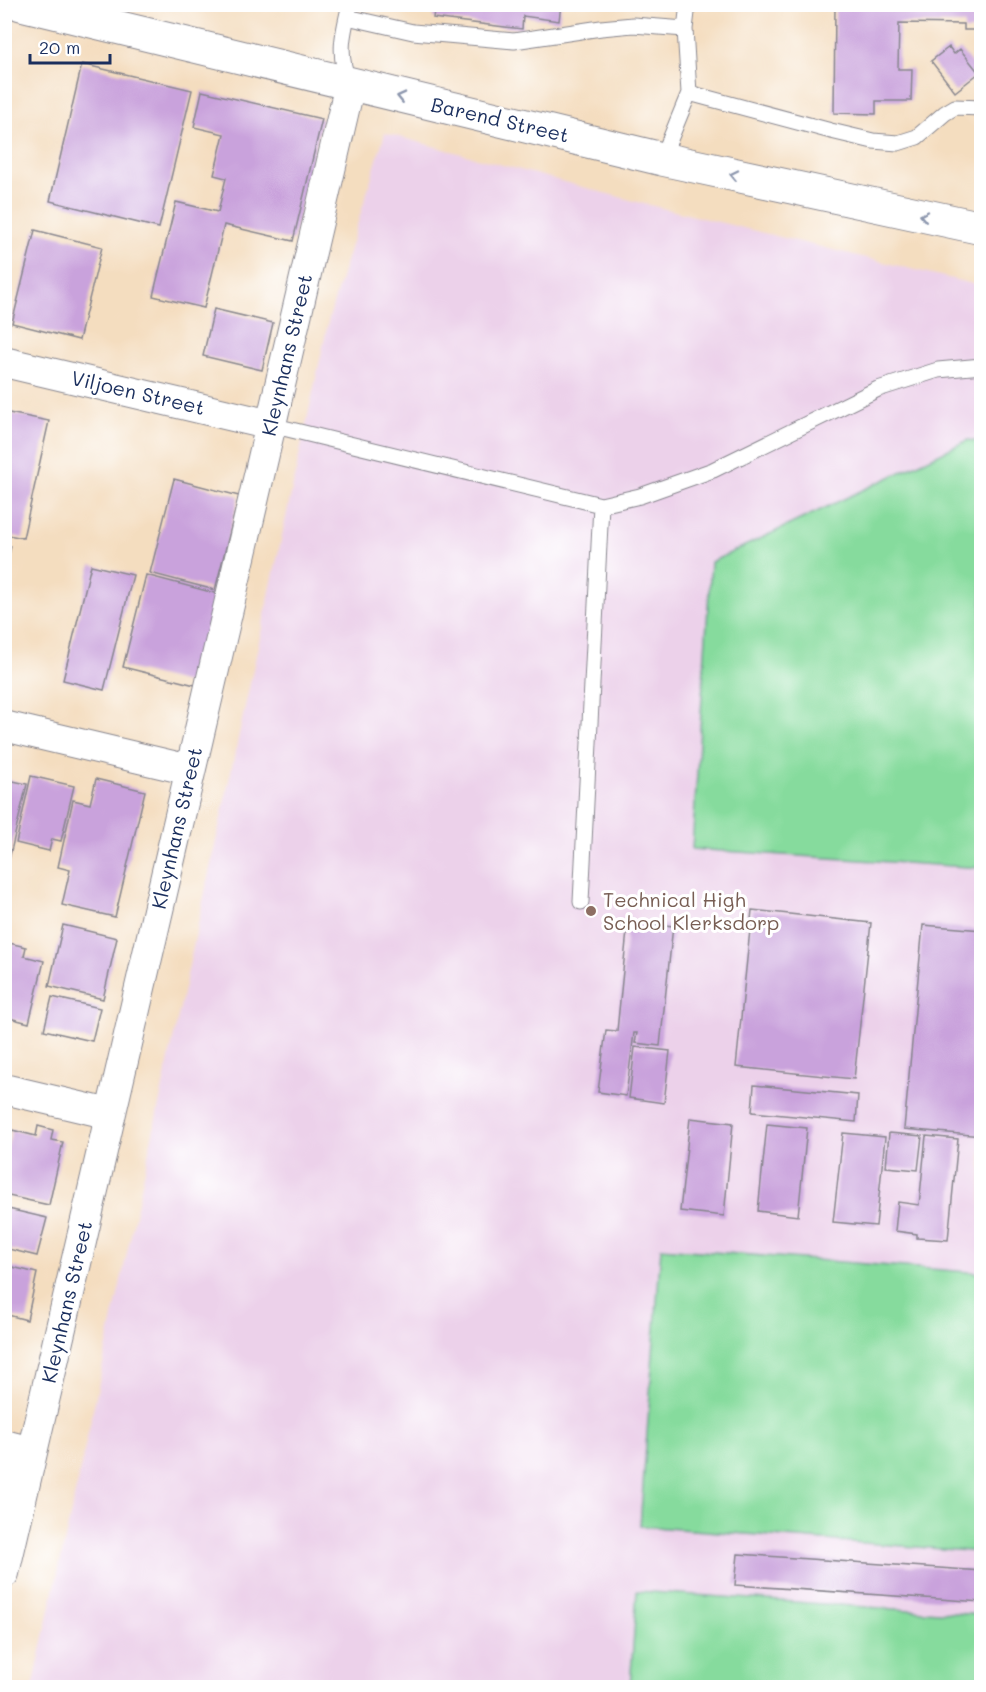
<svg xmlns="http://www.w3.org/2000/svg" width="986" height="1692" font-family="Mali,sans-serif">
<style>
.built{fill:#ecd1ea}
.green{fill:#86db9d;stroke:#50857e;stroke-width:1.5}
.building{fill:#c9a2dc}
.lines{fill:none;stroke-linecap:round;stroke-linejoin:round}
.lane-casing{stroke:#88868e;stroke-width:17}
.street-casing{stroke:#88868e;stroke-width:32}
.secondary-casing{stroke:#88868e;stroke-width:35}
.lane{stroke:#fff;stroke-width:15}
.street{stroke:#fff;stroke-width:30}
.secondary{stroke:#fff;stroke-width:33}
.oneway{stroke:#8d97ae}
.education-dot{fill:#8d6e63;stroke:#fff;stroke-width:2}
.labels{text-anchor:middle;stroke-width:6;stroke-linejoin:round;paint-order:stroke}
.street-label{font-size:20px;fill:#1b2f5e;stroke:#fff}
.education-label{font-size:20px;fill:#785e54;stroke:#fff;text-anchor:start}
</style>
<rect width="100%" height="100%" fill="#fff"/>
<filter id="ink" filterUnits="userSpaceOnUse"><feTurbulence type="fractalNoise" baseFrequency=".0167" numOctaves="2"/><feDisplacementMap in="SourceGraphic" scale="12" xChannelSelector="R" yChannelSelector="G"/><feConvolveMatrix kernelMatrix="1 2 1 2 8 2 1 2 1" color-interpolation-filters="sRGB"/></filter>
<filter id="wash" filterUnits="userSpaceOnUse"><feTurbulence type="fractalNoise" baseFrequency=".008" numOctaves="4" result="noise"/><feDisplacementMap in="SourceGraphic" scale="24" xChannelSelector="R" yChannelSelector="G"/><feGaussianBlur stdDeviation="1.35" result="paint"/><feColorMatrix in="noise" values="0 0 0 0 0 0 0 0 0 0 0 0 0 0 0 0 0 1.4 0 .05"/><feComposite in="paint" operator="in"/></filter>
<g filter="url(#wash)">
<rect width="100%" height="100%" fill="#f4ddbf"/>
<!-- built -->
<path class="built" d="M385,133L641,203L981,286V1687L33,1688L329,318Z"/>
<!-- green -->
<path class="green" d="M968,440L982,442L981,868L692,849L711,562Z
M661,1248L981,1273V1552L640,1526Z
M637,1591L981,1615V1687H630Z"/>
<g id="blocks">
<!-- building -->
<path class="building" d="M435,4H561L559,21L523,16L522,29L433,18Z
M835,4H982V30H964V24L899,23L898,69H912L911,101H876V114L834,113Z
M949,47L954,54L960,49L979,73L955,92L931,61Z
M82,64L192,90L159,228L50,201Z
M202,91L322,119L293,241L224,225L204,308L153,296L176,202L218,212L226,178L214,175L224,134L194,127Z
M35,230L102,247L79,340L12,323Z
M214,309L273,323L262,370L203,356Z
M4,412L49,421L23,538L4,534Z
M174,479L239,496L215,590L150,573Z
M4,545L11,546L5,570H4Z
M91,565L133,575L104,690L63,680Z
M146,575L222,595L199,686L123,667Z
M31,776L74,786L61,841L52,839L49,851L16,843Z
M4,779L27,784L5,876H4Z
M96,779L145,791L115,917L62,905L70,870L58,867L73,800L90,804Z
M752,910L871,923L854,1079L736,1067Z
M628,921L673,926L660,1046L635,1043L637,1033H634L626,1096L598,1092L606,1030L617,1031Z
M63,925L117,938L103,999L49,986Z
M923,925L982,930V1136L904,1129Z
M5,942L26,947L24,956L44,961L29,1023L5,1017Z
M52,997L100,1008L92,1041L44,1030Z
M635,1047L670,1051L664,1103L629,1098Z
M754,1085L858,1095L856,1122L752,1112Z
M690,1118L733,1123L724,1216L680,1211Z
M767,1124L807,1128L798,1216L758,1211Z
M38,1126L53,1130L51,1140L63,1142L49,1205L4,1195V1160L12,1130L36,1136Z
M843,1133L885,1137L876,1226L833,1222Z
M889,1133L922,1136L918,1170L886,1167Z
M926,1136L958,1139L948,1240L917,1238V1234L895,1231L898,1202L919,1205Z
M4,1208L47,1218L37,1256L4,1248Z
M4,1265L37,1273L27,1320L4,1314Z
M738,1554L982,1571V1602L735,1585Z"/>
</g>
</g>
<g filter="url(#ink)">
<use href="#blocks" fill-opacity="0" stroke="#88868e" stroke-width="1.5"/>
<g class="lines">
<defs>
<path id="lane" d="M688,4L685,29L689,93
M347,17L413,32L514,41L601,28L633,25L685,29
M349,82C337,54 343,33 350,4
M662,159L689,93L831,131L873,141L898,143L917,137L945,113L955,107L982,108
M271,425L601,505L640,496L713,470L878,389L938,370L982,366
M581,902L601,505"/>
<path id="street" d="M4,362L271,425
M4,726L190,770
M4,1089L110,1114
M4,1445L32,1452
M4,1573L350,84"/>
<path id="secondary" d="M21,4L662,159L982,228"/>
</defs>
<!-- lane casing -->
<use href="#lane" class="lane-casing"/>
<!-- street casing -->
<use href="#street" class="street-casing"/>
<!-- secondary casing -->
<use href="#secondary" class="secondary-casing"/>
<!-- lane -->
<use href="#lane" class="lane"/>
<!-- street -->
<use href="#street" class="street"/>
<!-- secondary -->
<use href="#secondary" class="secondary"/>
</g>
<!-- one-way arrows -->
<defs><path id="oneway-chevron" d="M-2-3.5L2.5 0L-2 3.5" fill="none" stroke-width="1.6" stroke-linecap="round" stroke-linejoin="round" transform="scale(1.5)"/></defs>
<g class="oneway">
<use href="#oneway-chevron" transform="translate(401 97) rotate(-167)"/>
<use href="#oneway-chevron" transform="translate(734 175) rotate(-168)"/>
<use href="#oneway-chevron" transform="translate(924 216) rotate(-168)"/>
</g>
</g>
<!-- markers -->
<circle class="education-dot" cx="591" cy="911" r="6"/>
<g class="labels">
<!-- street labels -->
<g class="street-label">
<text transform="translate(500 120) rotate(13)" y="7">Barend Street</text>
<text transform="translate(287 355) rotate(-77)" y="7">Kleynhans Street</text>
<text transform="translate(138 393) rotate(13)" y="7">Viljoen Street</text>
<text transform="translate(177 828) rotate(-77)" y="7">Kleynhans Street</text>
<text transform="translate(67 1302) rotate(-77)" y="7">Kleynhans Street</text>
</g>
<!-- education labels -->
<g class="education-label">
<text x="603" y="907">Technical High<tspan x="603" dy="23">School Klerksdorp</tspan></text>
</g>
</g>
<!-- margin -->
<rect width="986" height="1692" fill="none" stroke="#fff" stroke-width="24"/>
<!-- scale -->
<path d="M30 54v9h80v-9" fill="none" stroke="#1b2f5e" stroke-width="3"/>
<text x="39" y="54" font-size="18" fill="#1b2f5e" stroke="#ffffff" stroke-width="4.5" paint-order="stroke">20 m</text>
</svg>
